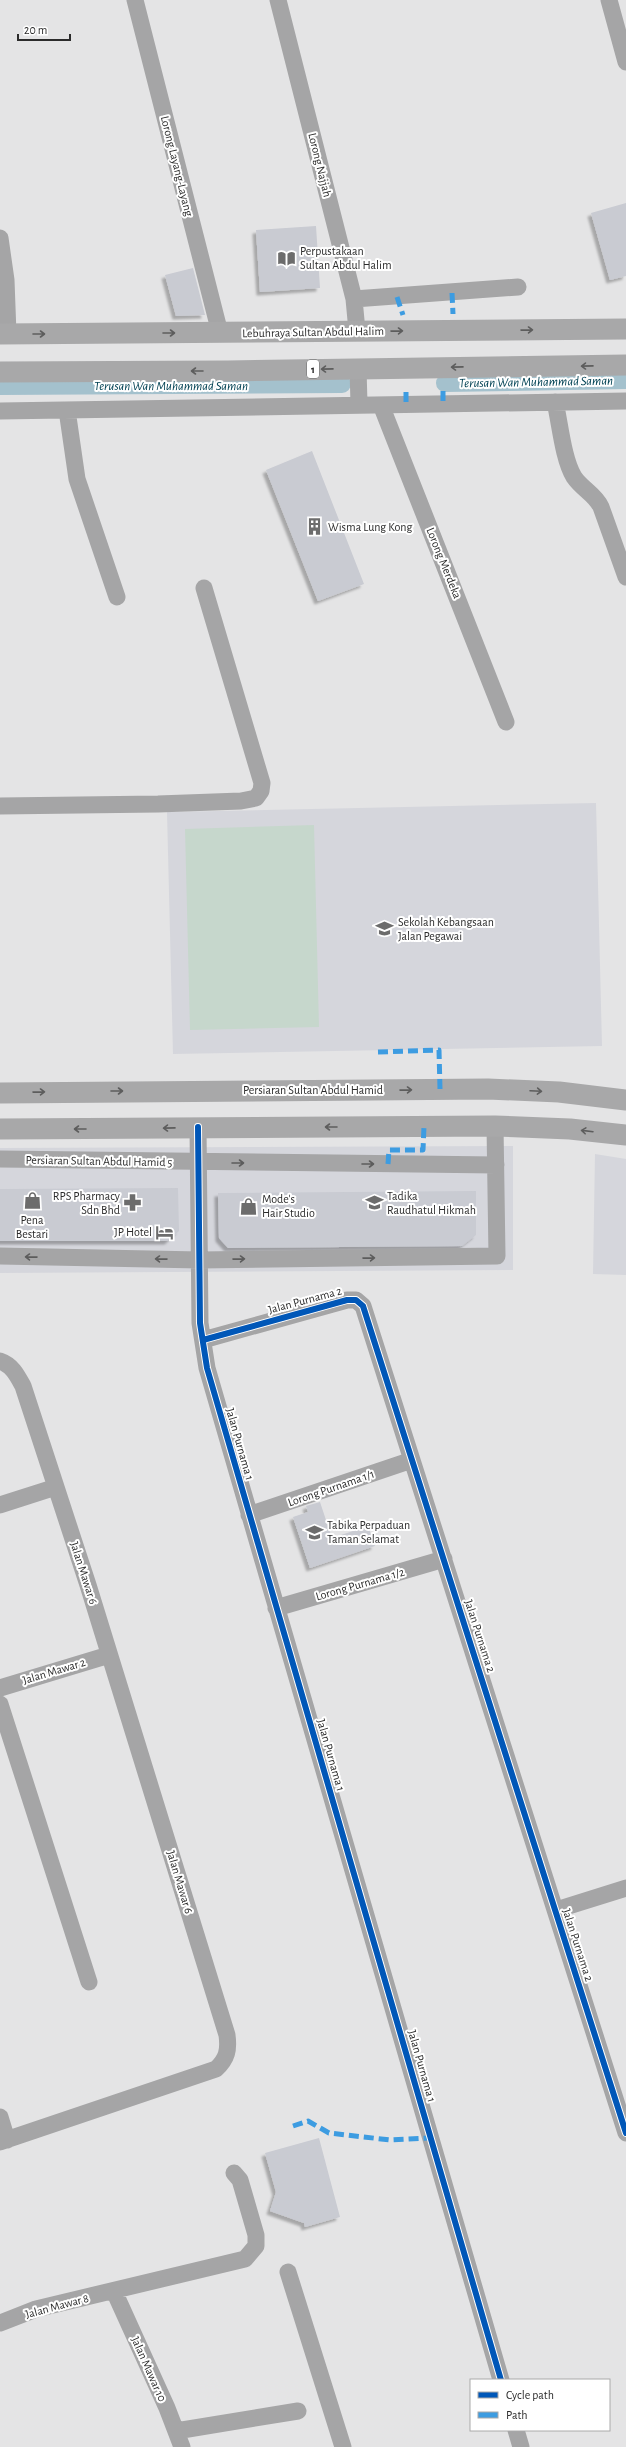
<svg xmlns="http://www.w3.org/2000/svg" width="626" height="2447" font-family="'Alegreya Sans',sans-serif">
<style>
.built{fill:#d5d6dc}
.green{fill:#c6d7cc}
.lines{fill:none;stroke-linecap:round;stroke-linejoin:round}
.canal{stroke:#a4c1cd;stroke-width:18}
.building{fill:#c9cbd2;filter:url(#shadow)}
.minor{stroke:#a5a5a6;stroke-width:17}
.major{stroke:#a8a8a9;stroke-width:21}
.quiet{stroke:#3d9ce1;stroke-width:5;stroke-dasharray:10 5;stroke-linecap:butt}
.cycleway-casing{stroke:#fff;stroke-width:8}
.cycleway{stroke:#0057b8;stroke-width:6}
.oneway{stroke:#5d5d5d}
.oneway2{stroke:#5c5c5c}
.labels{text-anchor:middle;stroke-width:4;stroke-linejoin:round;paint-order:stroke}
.shield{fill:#fff;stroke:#6b6b6b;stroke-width:1}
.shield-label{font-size:11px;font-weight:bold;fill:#2b2b2b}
.street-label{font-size:12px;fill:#2b2b2b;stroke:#fff}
.poi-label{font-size:12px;fill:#2b2b2b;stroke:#fff;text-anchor:start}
.water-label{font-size:13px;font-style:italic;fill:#024254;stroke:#fff}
</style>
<defs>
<filter id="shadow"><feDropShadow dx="-3.5" dy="3.5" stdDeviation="1" flood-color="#0004"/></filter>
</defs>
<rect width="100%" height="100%" fill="#e4e4e5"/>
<!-- built -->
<path class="built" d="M596,803L602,1046L173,1054L167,812Z
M513,1146V1270L0,1273V1148Z
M595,1154L626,1159V1275L593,1274Z"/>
<!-- green -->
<path class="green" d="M314,825L319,1027L190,1030L185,829Z"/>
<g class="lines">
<!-- canal -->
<path class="canal" d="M445,383L626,380
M0,386L342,384"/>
</g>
<!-- building -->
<path class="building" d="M626,203V276L610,280L591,213Z
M316,226L320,288L260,292L256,230Z
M193,268L205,315L176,316L165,275Z
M312,451L364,584L318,601L266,470Z
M178,1188L179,1231L168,1241H0V1189Z
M476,1191V1235L462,1246L228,1248L219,1238L218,1193Z
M320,1502L332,1538L368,1526L375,1546L310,1568L293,1517L308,1512L306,1506Z
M319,2138L340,2217L305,2227L304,2223L270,2211L276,2192L265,2153Z"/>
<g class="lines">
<!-- minor -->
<path class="minor" d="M135,0L220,333
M278,0L354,299L357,331
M609,0L626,62
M0,238L6,280L8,334
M354,299L518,287
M358,368L359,404
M555,402C560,423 563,459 574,477C582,489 595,494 601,507L626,577
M381,405L506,722
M67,410L77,479L117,597
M0,411L626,401
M0,806L158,804L241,801L256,798L261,791L262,783L204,588
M198,1127L200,1323L207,1368L501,2380
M0,1159L496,1165
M0,1256L200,1260L497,1256L495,1126
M203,1340L347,1300H356L363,1306L626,2133
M0,1361C12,1365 17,1375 23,1386L88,1585L227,2035C229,2050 227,2059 216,2069L0,2142
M0,1505L56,1487
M249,1515L412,1460
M276,1608L444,1559
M0,1688L109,1655
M0,1704L89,1982
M556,1910L626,1888
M0,2117L7,2140
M288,2272L343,2447
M114,2291L167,2408L182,2447
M0,2323L36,2309L245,2259L256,2246V2235L240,2180L234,2173
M516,2430L521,2447
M176,2431L298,2411"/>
<!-- major -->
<path class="major" d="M0,334L626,329
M0,372L228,371L626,365
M0,1093L488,1089L559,1092L626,1100
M0,1129L495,1126L570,1129L626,1135"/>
<!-- quiet -->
<path class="quiet" d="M452,293L453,314
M397,297L403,315
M443,391V404
M406,392V404
M378,1052L439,1050L440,1089
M388,1164L389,1150H423L424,1126
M293,2126L308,2121L329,2133L390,2140L431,2138"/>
<defs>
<path id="cycleway" d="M198,1127L200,1323L207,1368L501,2380
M203,1340L347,1300H356L363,1306L626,2133"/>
</defs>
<!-- cycleway casing -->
<use href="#cycleway" class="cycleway-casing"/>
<!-- cycleway -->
<use href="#cycleway" class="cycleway"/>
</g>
<!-- one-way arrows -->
<defs><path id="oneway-shaft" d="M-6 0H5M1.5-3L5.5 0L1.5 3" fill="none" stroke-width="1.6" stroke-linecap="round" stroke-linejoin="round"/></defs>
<g class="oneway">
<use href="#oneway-shaft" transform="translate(527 330) rotate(-1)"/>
<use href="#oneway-shaft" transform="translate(397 331) rotate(-1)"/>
<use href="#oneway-shaft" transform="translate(169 333)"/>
<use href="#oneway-shaft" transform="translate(39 334)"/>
<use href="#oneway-shaft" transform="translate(587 366) rotate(179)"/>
<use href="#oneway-shaft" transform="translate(457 367) rotate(179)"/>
<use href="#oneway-shaft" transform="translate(327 369) rotate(179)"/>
<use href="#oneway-shaft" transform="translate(197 371) rotate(180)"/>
<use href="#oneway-shaft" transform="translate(406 1090) rotate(-1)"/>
<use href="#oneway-shaft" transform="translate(117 1091)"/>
<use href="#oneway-shaft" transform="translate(536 1091) rotate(3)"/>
<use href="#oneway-shaft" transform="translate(39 1092) rotate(-1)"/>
<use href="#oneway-shaft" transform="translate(331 1127) rotate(180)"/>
<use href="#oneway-shaft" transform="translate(169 1128) rotate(179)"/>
<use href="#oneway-shaft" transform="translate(80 1129) rotate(180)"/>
<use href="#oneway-shaft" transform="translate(587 1131) rotate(-173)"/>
</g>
<g class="oneway2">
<use href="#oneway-shaft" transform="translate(238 1163)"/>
<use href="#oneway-shaft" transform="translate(368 1164)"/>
<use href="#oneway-shaft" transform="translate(31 1257) rotate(-179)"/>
<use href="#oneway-shaft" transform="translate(369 1258) rotate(-1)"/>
<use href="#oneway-shaft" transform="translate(161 1259) rotate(-179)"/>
<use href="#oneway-shaft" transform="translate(239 1259) rotate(-1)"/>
</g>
<!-- icons -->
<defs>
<symbol id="library-bare" viewBox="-9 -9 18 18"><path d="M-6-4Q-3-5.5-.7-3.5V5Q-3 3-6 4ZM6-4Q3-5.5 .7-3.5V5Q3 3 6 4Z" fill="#6c6c6c" stroke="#fff" stroke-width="2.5" paint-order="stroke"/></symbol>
<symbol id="building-bare" viewBox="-9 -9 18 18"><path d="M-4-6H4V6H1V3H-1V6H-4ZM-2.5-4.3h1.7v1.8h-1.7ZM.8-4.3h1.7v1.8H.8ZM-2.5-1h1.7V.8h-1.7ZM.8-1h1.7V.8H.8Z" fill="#6c6c6c" stroke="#fff" stroke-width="2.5" paint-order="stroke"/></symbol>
<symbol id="school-bare" viewBox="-9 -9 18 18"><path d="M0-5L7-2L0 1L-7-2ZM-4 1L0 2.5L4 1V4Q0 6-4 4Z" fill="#6c6c6c" stroke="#fff" stroke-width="2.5" paint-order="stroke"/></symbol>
<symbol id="shop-bare" viewBox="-9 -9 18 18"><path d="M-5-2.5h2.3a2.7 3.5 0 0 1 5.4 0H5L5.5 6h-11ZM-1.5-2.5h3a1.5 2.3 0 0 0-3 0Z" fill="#6c6c6c" stroke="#fff" stroke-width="2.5" paint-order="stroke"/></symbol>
<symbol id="pharmacy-bare" viewBox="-9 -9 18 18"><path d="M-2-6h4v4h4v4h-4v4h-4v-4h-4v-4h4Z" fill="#6c6c6c" stroke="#fff" stroke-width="2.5" paint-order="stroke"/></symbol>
<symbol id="hotel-bare" viewBox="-9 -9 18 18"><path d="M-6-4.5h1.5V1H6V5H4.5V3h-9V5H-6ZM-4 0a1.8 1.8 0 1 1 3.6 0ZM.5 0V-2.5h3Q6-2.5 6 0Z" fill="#6c6c6c" stroke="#fff" stroke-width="2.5" paint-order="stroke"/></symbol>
</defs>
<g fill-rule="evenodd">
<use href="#library-bare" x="274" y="246" width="25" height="25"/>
<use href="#building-bare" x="302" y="514" width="25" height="25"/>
<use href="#school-bare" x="372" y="916" width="25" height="25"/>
<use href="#shop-bare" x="20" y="1188" width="25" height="25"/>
<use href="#pharmacy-bare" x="120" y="1190" width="25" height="25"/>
<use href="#school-bare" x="362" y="1190" width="25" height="25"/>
<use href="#shop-bare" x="236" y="1194" width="25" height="25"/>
<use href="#hotel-bare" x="152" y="1220" width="25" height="25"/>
<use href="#school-bare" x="302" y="1520" width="25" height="25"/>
</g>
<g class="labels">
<!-- shield labels -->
<rect class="shield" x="307" y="360" width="12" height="18" rx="3"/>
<g class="shield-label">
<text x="313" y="373">1</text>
</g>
<!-- street labels -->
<g class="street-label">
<text transform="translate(320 165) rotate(76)" y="4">Lorong Najjah</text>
<text transform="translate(177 166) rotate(76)" y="4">Lorong Layang-Layang</text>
<text transform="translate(313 332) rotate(-1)" y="4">Lebuhraya Sultan Abdul Halim</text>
<text transform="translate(444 563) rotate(68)" y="4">Lorong Merdeka</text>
<text x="313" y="1094">Persiaran Sultan Abdul Hamid</text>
<text transform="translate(99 1161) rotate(1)" y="4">Persiaran Sultan Abdul Hamid 5</text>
<text transform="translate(305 1300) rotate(-15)" y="4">Jalan Purnama 2</text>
<text transform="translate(240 1444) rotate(74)" y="4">Jalan Purnama 1</text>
<text transform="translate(331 1488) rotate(-19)" y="4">Lorong Purnama 1/1</text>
<text transform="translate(84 1573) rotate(72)" y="4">Jalan Mawar 6</text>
<text transform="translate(360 1584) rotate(-16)" y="4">Lorong Purnama 1/2</text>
<text transform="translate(480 1636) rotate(72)" y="4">Jalan Purnama 2</text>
<text transform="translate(54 1671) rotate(-17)" y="4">Jalan Mawar 2</text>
<text transform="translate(331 1755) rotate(74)" y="4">Jalan Purnama 1</text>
<text transform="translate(180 1882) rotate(73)" y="4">Jalan Mawar 6</text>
<text transform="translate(578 1945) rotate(72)" y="4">Jalan Purnama 2</text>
<text transform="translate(422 2066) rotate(74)" y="4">Jalan Purnama 1</text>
<text transform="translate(57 2306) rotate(-15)" y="4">Jalan Mawar 8</text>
<text transform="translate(149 2369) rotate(66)" y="4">Jalan Mawar 10</text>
</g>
<!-- poi labels -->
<g class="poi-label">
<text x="300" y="255">Perpustakaan<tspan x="300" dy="14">Sultan Abdul Halim</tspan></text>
<text x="328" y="531">Wisma Lung Kong</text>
<text x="398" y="926">Sekolah Kebangsaan<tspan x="398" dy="14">Jalan Pegawai</tspan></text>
<text x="120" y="1200" text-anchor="end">RPS Pharmacy<tspan x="120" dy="14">Sdn Bhd</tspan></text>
<text x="387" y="1200">Tadika<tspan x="387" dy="14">Raudhatul Hikmah</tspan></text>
<text x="262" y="1203">Mode's<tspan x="262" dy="14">Hair Studio</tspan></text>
<text x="32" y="1224" text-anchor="middle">Pena<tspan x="32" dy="14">Bestari</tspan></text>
<text x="152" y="1236" text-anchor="end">JP Hotel</text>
<text x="327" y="1529">Tabika Perpaduan<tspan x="327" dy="14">Taman Selamat</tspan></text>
</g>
<!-- water labels -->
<g class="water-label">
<text transform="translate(536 381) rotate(-1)" y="5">Terusan Wan Muhammad Saman</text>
<text x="171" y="390">Terusan Wan Muhammad Saman</text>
</g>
</g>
<!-- legend -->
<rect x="470" y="2379" width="140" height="52" fill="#ffffff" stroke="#aaaaaa"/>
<rect x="478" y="2392" width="20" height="6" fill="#0057b8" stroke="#aaaaaa"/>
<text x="506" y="2399" font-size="12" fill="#2b2b2b">Cycle path</text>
<rect x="478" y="2412" width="20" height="6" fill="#3d9ce1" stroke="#aaaaaa"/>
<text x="506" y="2419" font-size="12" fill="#2b2b2b">Path</text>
<!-- scale -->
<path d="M18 34v6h52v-6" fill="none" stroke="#2b2b2b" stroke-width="2"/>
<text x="24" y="34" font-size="12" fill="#2b2b2b" stroke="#ffffff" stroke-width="3" paint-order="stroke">20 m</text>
</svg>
